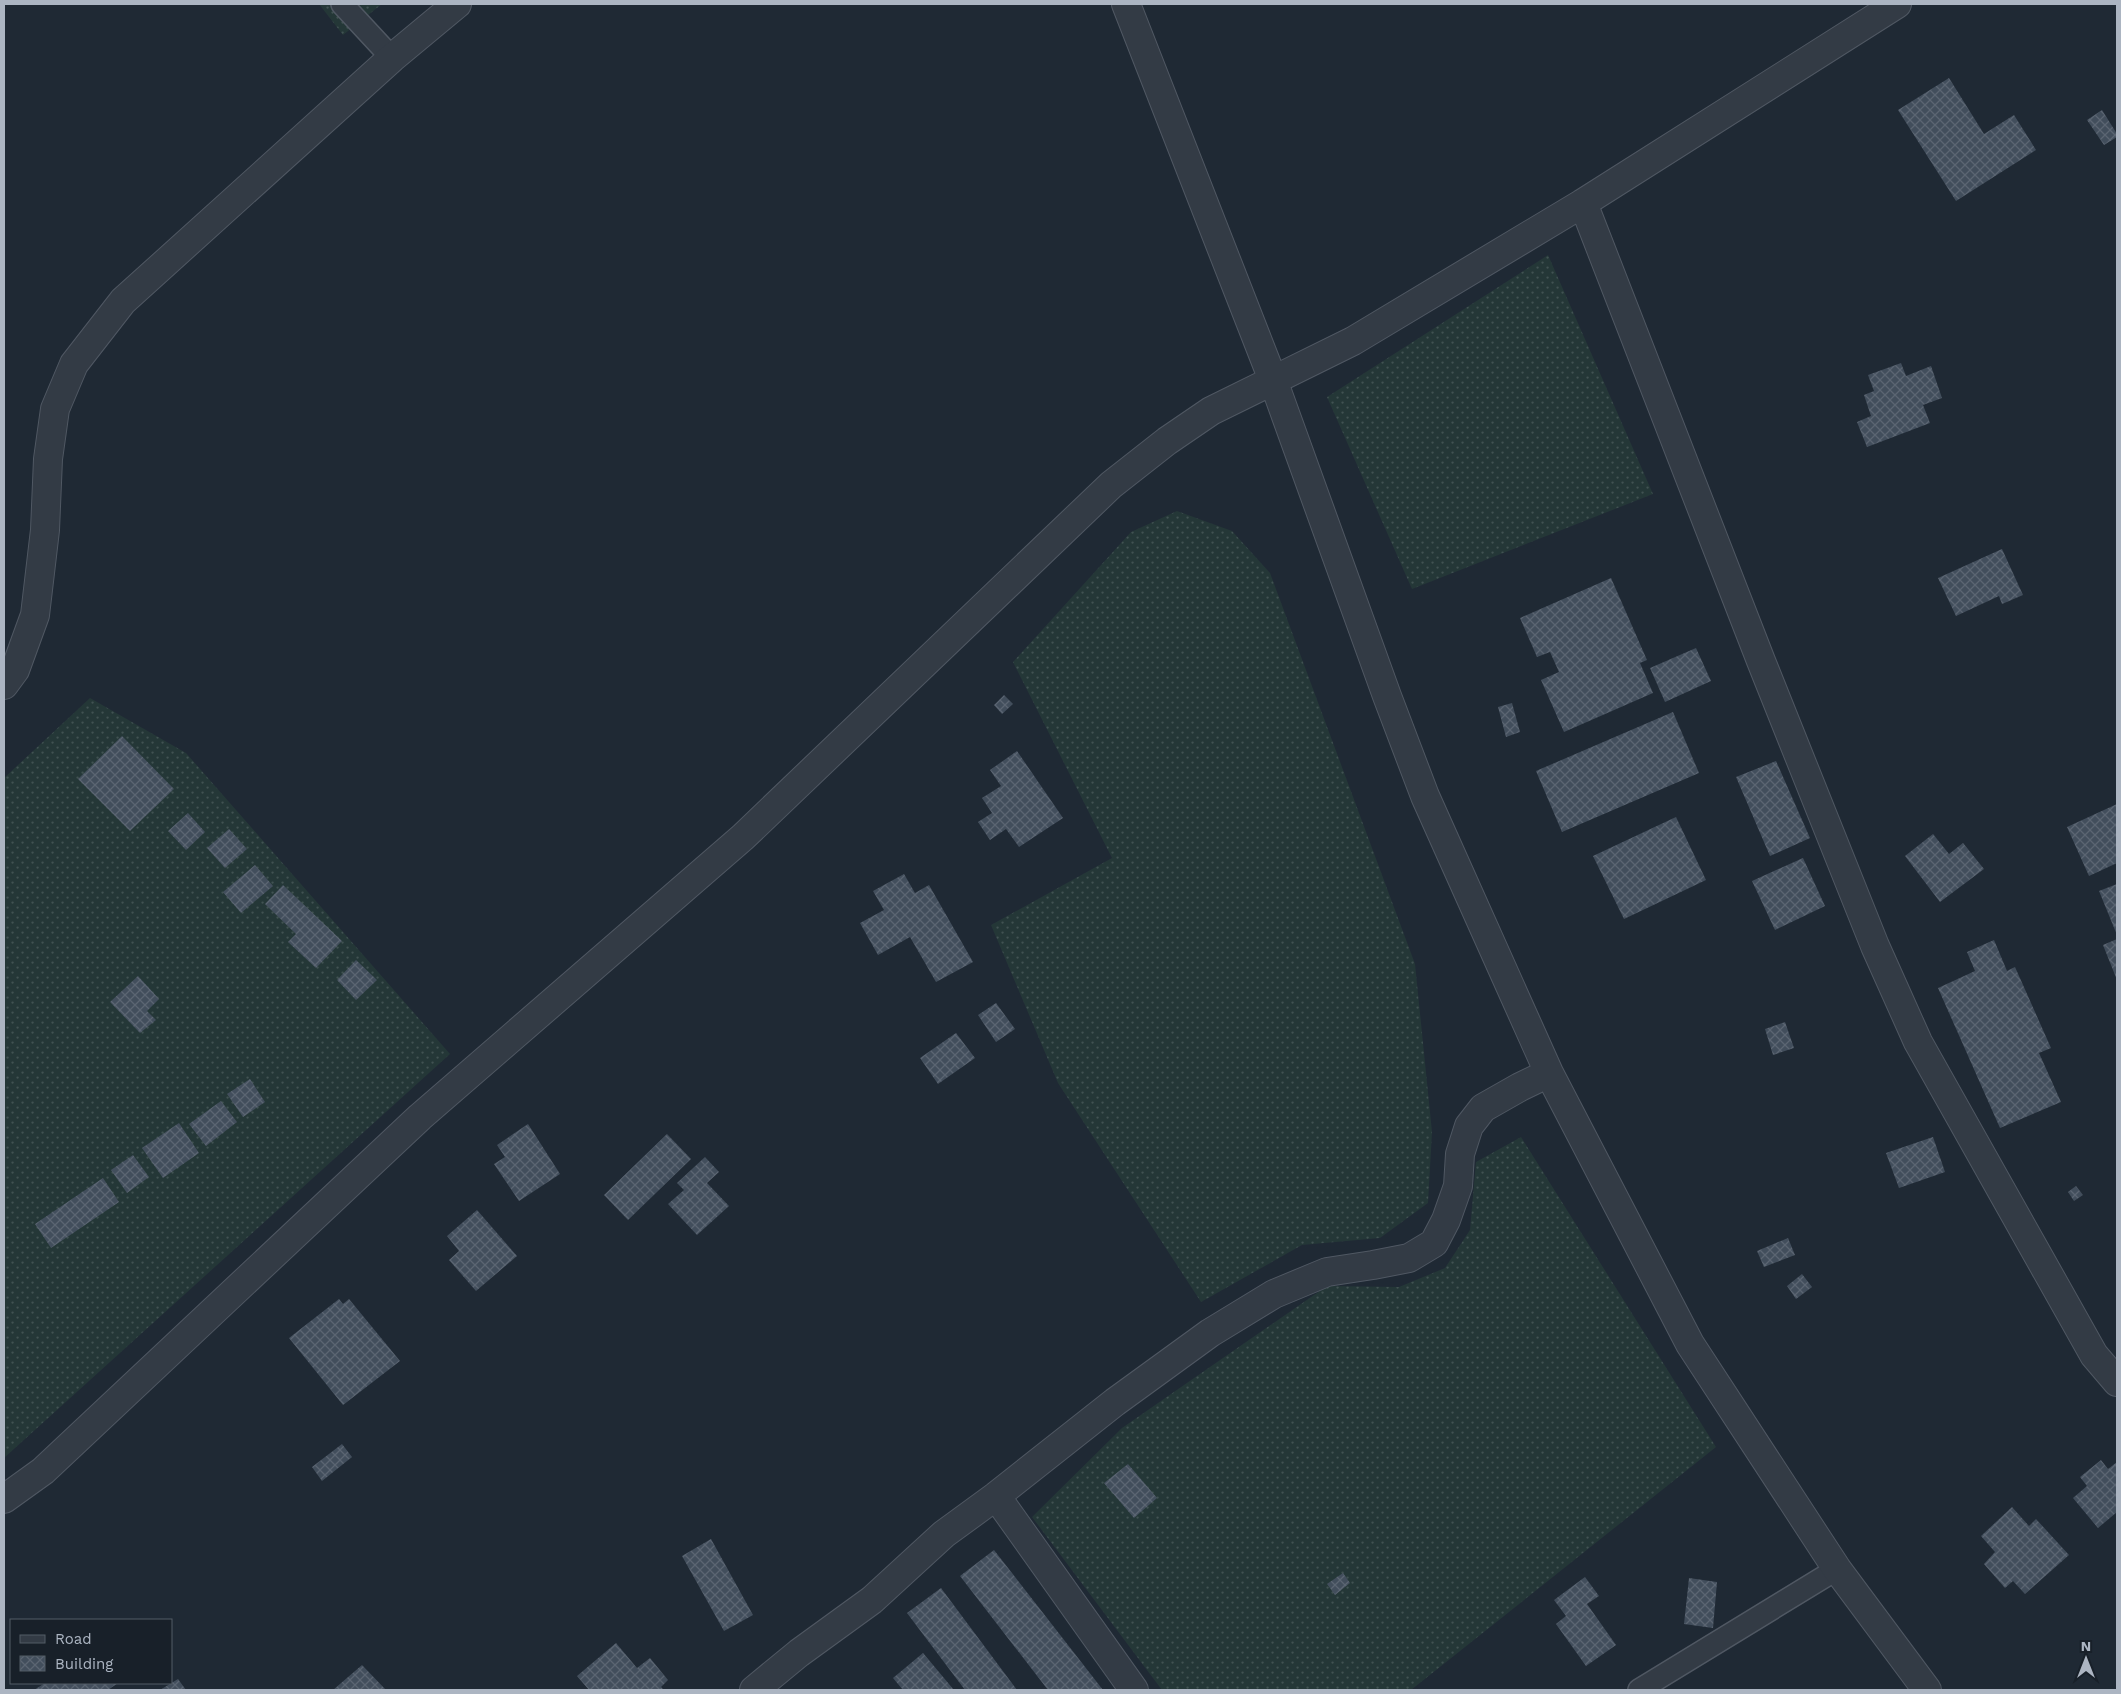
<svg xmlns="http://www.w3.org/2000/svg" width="2121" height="1694" font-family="'Work Sans',sans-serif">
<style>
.grass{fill:url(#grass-dots)}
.building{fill:url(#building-cross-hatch)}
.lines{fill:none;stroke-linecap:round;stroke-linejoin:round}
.lane-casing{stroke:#505863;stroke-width:24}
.street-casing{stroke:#505863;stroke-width:30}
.lane{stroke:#333b45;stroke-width:21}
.street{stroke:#333b45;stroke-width:28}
</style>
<defs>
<pattern id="grass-dots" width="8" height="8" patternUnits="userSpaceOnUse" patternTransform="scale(1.25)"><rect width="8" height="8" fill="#243737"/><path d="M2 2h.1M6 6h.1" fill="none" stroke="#415252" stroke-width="1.8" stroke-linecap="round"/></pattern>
<pattern id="building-cross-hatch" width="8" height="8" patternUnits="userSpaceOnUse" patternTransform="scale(1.25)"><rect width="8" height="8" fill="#424e5c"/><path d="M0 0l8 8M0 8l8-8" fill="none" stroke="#5b6572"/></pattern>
</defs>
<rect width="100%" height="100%" fill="#1f2934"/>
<!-- grass -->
<path class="grass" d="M319,4H382L343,35Z
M1548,255L1653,494L1412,589L1327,397Z
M1177,511L1232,531L1270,573L1415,964L1432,1132L1428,1203L1380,1238L1302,1245L1201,1302L1058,1083L991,925L1112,858L1013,662L1131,532Z
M90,698L186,753L450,1054L4,1458V778Z
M1521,1137L1716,1447L1411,1690H1162L1032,1517L1122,1428L1327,1286L1399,1287L1445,1268L1470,1230L1476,1162Z"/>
<!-- building -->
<path class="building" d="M1949,78L1984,134L2014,115L2036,150L1956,201L1898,110Z
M2102,110L2117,134V137L2104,145L2087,120Z
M1901,363L1906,376L1931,366L1942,398L1923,405L1930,423L1867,447L1857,422L1871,416L1864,395L1874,391L1868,375Z
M2002,549L2023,595L2002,604L1999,596L1956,616L1938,578Z
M1611,578L1647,660L1640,663L1653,693L1564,732L1541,680L1559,672L1550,652L1537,657L1520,618Z
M1696,648L1711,681L1665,702L1650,668Z
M1004,695L1013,704L1002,714L994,705Z
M1512,703L1520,732L1506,737L1498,707Z
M1673,712L1699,773L1562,832L1536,771Z
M122,736L174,789L130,831L78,779Z
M1017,751L1063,818L1019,847L1006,829L990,840L978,822L992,813L982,798L1001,786L990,770Z
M1776,761L1810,838L1770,856L1736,777Z
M2117,804V863L2089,876L2067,827Z
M188,813L205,832L186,850L168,831Z
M1676,817L1706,880L1624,919L1593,856Z
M229,829L247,849L225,868L207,848Z
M1933,834L1949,854L1963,843L1984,869L1940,902L1905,856Z
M1803,858L1825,906L1775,930L1752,881Z
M255,865L273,886L241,913L223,892Z
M904,874L915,893L929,885L973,962L936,982L910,937L878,955L860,923L884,910L873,891Z
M2117,884V935L2099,891Z
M283,885L342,941L316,968L288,942L296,934L265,904Z
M2117,939V980L2103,945Z
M1994,940L2007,971L2015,967L2051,1048L2039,1053L2061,1102L2000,1128L1938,988L1975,971L1967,952Z
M356,960L377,980L356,1000L337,980Z
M138,976L159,999L147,1011L156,1020L140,1033L110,1002Z
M996,1003L1015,1029L996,1042L978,1015Z
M1785,1022L1794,1048L1773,1055L1765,1029Z
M956,1033L975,1058L938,1084L920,1058Z
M250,1079L265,1102L243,1117L227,1094Z
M221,1101L237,1122L206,1146L189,1124Z
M179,1123L199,1153L163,1178L142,1148Z
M528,1124L560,1174L519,1201L494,1164L505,1157L497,1145Z
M667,1134L691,1159L628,1220L604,1195Z
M1933,1137L1945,1172L1899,1188L1886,1153Z
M133,1155L149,1177L127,1193L111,1170Z
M705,1157L719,1172L707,1183L729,1206L697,1235L668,1204L684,1190L677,1183Z
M103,1178L119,1202L51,1248L35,1224Z
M2076,1186L2083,1195L2074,1201L2068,1192Z
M477,1210L517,1256L476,1291L449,1260L459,1251L447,1236Z
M1788,1238L1795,1255L1764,1267L1757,1251Z
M1802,1274L1812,1287L1796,1299L1787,1286Z
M339,1299L343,1304L349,1299L400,1361L343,1405L289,1338Z
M342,1444L352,1457L322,1481L312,1467Z
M2101,1460L2108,1469L2117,1462V1512L2098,1528L2073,1498L2087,1486L2080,1477Z
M1128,1464L1157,1498L1134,1518L1104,1483Z
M2012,1507L2029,1526L2036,1519L2069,1555L2025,1594L2013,1581L2005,1588L1984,1564L1995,1552L1981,1536Z
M711,1539L753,1615L724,1631L682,1556Z
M994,1550L1103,1690H1048L960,1576Z
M1343,1573L1350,1583L1335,1595L1327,1584Z
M1585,1577L1599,1596L1587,1604L1616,1645L1586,1666L1556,1624L1566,1616L1554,1600Z
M1689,1578L1717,1582L1713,1628L1684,1624Z
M941,1588L1017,1690H965L907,1613Z
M616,1643L637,1668L650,1658L668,1680L661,1687L664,1690H589L577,1676Z
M923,1653L954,1690H903L893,1678Z
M362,1665L386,1690H333Z
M178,1679L186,1690H160Z
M45,1683H118L108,1690H34Z"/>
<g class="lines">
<defs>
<path id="lane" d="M342,4L392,58
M1639,1690L1837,1569"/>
<path id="street" d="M1126,4L1273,380L1387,696L1425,796L1549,1073L1690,1344L1837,1569L1927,1690
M1583,203L1761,661L1875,946L1918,1042L2094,1355L2117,1382
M4,685L15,670L35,615L45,530L48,459L55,409L74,364L123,301L392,58L457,4
M996,1496L1134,1690
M4,1499L43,1471L420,1117L743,837L1111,485L1167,441L1211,411L1353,341L1583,203L1897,4
M754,1690L799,1653L872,1600L944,1534L996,1496L1115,1402L1210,1333L1274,1294L1327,1272L1373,1265L1409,1258L1434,1243L1446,1220L1458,1186L1460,1154L1469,1126L1483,1108L1520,1087L1549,1073"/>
</defs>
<!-- lane casing -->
<use href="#lane" class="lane-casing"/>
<!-- street casing -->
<use href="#street" class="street-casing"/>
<!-- lane -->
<use href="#lane" class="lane"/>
<!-- street -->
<use href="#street" class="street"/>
</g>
<!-- border -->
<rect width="2121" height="1694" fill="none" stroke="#acb5c2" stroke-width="10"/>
<!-- legend -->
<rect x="10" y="1619" width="162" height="65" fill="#182029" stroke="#535c66"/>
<rect x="20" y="1635" width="25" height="8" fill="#333b45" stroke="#535c66"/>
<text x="55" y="1644" font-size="15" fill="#acb5c2">Road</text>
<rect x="20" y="1656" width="25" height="15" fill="url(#building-cross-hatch)" stroke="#535c66"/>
<text x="55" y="1669" font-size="15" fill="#acb5c2">Building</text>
<!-- north arrow -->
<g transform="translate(2086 1659)" stroke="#182029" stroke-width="4" paint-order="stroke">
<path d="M0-4L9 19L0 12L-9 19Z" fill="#acb5c2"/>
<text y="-8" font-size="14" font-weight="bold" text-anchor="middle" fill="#acb5c2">N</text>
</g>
</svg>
